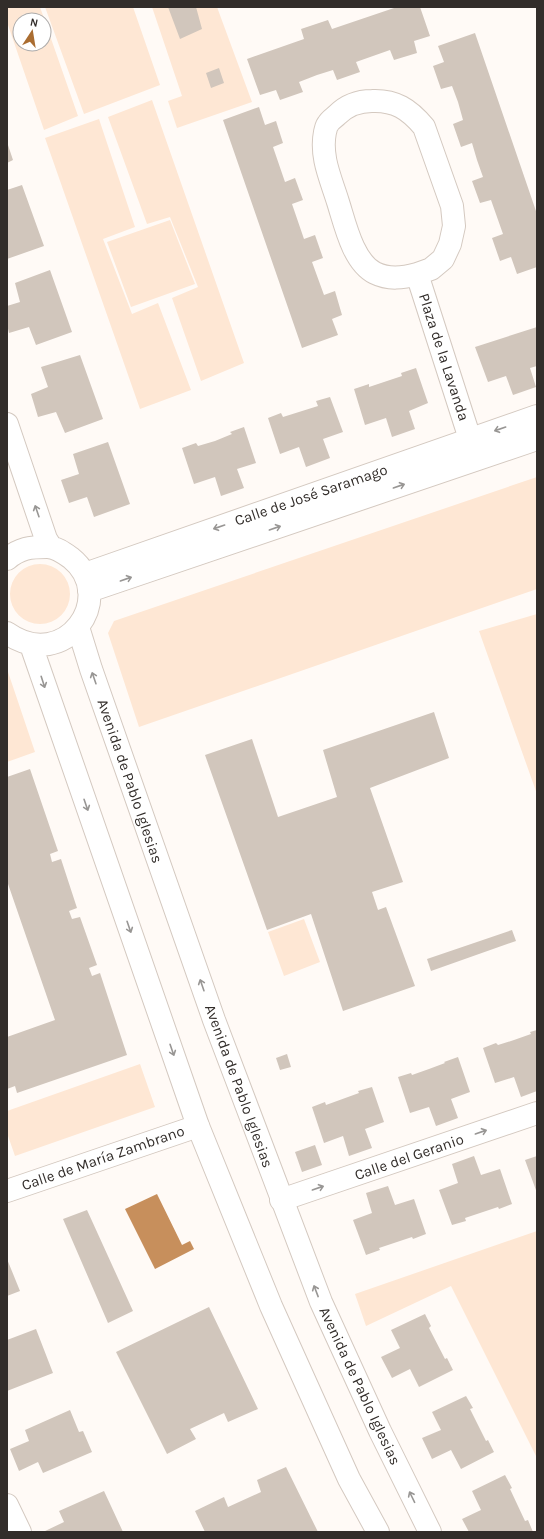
<svg xmlns="http://www.w3.org/2000/svg" width="544" height="1539" font-family="Karla,sans-serif">
<style>
.green{fill:#fee7d4;fill-rule:evenodd}
.water{fill:#c78f5c}
.building{fill:#d1c6bc}
.lines{fill:none;stroke-linecap:round;stroke-linejoin:round}
.minor-casing{stroke:#d4c9c0;stroke-width:24}
.tertiary-casing{stroke:#d4c9c0;stroke-width:24}
.minor{stroke:#fff;stroke-width:22}
.tertiary{stroke:#fff;stroke-width:22}
.oneway{stroke:#989694}
.labels{text-anchor:middle;stroke-width:3;stroke-linejoin:round;paint-order:stroke}
.street-label{font-size:15px;fill:#322d2a;stroke:#fff}
</style>
<rect width="100%" height="100%" fill="#fffaf6"/>
<!-- green -->
<path class="green" d="M7,7H40L78,116L44,130L7,22ZM20,20H44V44H20Z
M45,7H133L160,85L84,114Z
M152,7H217L252,102L177,128L168,101L182,96Z
M152,100L244,363L201,381L172,298L198,287L170,217L147,224L108,117Z
M99,119L135,227L103,239L132,314L158,303L191,390L140,409L45,138Z
M170,220L195,284L131,307L107,242Z
M537,477V589L139,727L108,633L114,621Z
M10 594a30 30 0 1 1 60 0a30 30 0 1 1-60 0Z
M537,614V794L479,631Z
M7,669L35,752L7,762Z
M304,919L320,962L284,976L268,932Z
M140,1064L155,1107L15,1156L7,1133V1111Z
M537,1231V1458L451,1286L366,1326L355,1294Z"/>
<!-- water -->
<path class="water" d="M157,1194L182,1245L190,1241L194,1249L155,1269L125,1209Z"/>
<!-- building -->
<path class="building" d="M168,7H196L202,29L180,39Z
M397,7H420L430,36L414,41L417,53L394,60L390,50L356,62L360,72L337,80L333,70L317,75L299,82L303,92L280,100L276,90L260,95L247,59L304,39L301,29L328,20L332,29Z
M475,33L537,214V267L517,274L511,257L500,261L492,238L503,234L491,200L480,203L472,181L483,177L477,160L472,143L461,147L453,124L463,120L458,102L452,86L441,89L433,66L444,62L438,46Z
M219,68L224,83L211,88L206,73Z
M259,107L265,125L276,121L283,143L273,147L285,182L295,178L303,200L292,204L304,239L315,235L323,258L312,262L324,295L335,291L342,315L332,319L338,335L302,348L223,120Z
M7,142L13,160L7,163Z
M22,185L44,246L7,259V190Z
M50,270L72,332L36,345L29,327L9,333L7,324V306L20,302L15,283Z
M537,327V366L530,368L536,387L513,395L506,376L488,382L475,347Z
M80,355L103,419L65,433L56,412L38,417L31,394L48,387L41,367Z
M416,368L428,403L409,411L415,429L392,437L386,418L365,425L354,389L369,384V387L402,376L401,373Z
M330,397L343,432L323,439L330,458L306,467L299,447L280,454L268,418L281,413L283,417L318,406L316,401Z
M244,427L256,463L237,469L244,488L221,496L215,477L194,484L182,448L196,443L198,446L215,441L232,434L230,432Z
M108,442L130,504L94,517L87,497L69,503L61,480L79,474L73,454Z
M434,712L449,758L370,788L403,882L372,892L378,910L386,907L415,986L343,1011L311,914L267,930L205,755L252,739L278,817L337,797L323,750Z
M30,769L58,851L50,854L52,862L61,859L77,908L69,911L72,919L80,917L97,965L89,968L92,976L100,973L127,1055L17,1093L15,1086L7,1089V1037L55,1020L7,881V777Z
M512,930L516,941L431,971L427,959Z
M537,1030V1091L521,1097L514,1077L495,1083L483,1048L496,1043L498,1045L514,1040L531,1034L530,1032Z
M287,1054L291,1067L280,1070L276,1058Z
M458,1057L470,1092L451,1099L458,1118L436,1126L429,1107L410,1113L398,1077L411,1073L412,1075L429,1069L445,1063L444,1062Z
M372,1087L384,1122L365,1129L372,1148L349,1156L343,1136L324,1143L312,1107L325,1102L326,1105L359,1093L358,1091Z
M315,1145L322,1165L302,1172L295,1152Z
M474,1156L481,1175L500,1169L512,1204L499,1209L498,1207L465,1218L466,1221L452,1225L439,1190L458,1183L452,1164Z
M537,1156V1193L525,1160Z
M388,1186L395,1205L414,1199L426,1234L413,1239L412,1237L379,1248L380,1250L366,1255L353,1220L372,1213L366,1193Z
M87,1210L133,1311L108,1323L63,1219Z
M7,1259L20,1291L7,1296Z
M209,1307L258,1409L228,1422L224,1413L190,1429L196,1439L167,1454L116,1352Z
M425,1314L431,1326L429,1328L445,1359L447,1358L453,1370L419,1387L410,1369L392,1378L381,1357L400,1348L391,1330Z
M36,1329L53,1373L7,1391V1340Z
M466,1396L473,1408L470,1409L486,1441L488,1440L494,1452L461,1469L451,1450L432,1459L422,1438L441,1430L432,1412Z
M70,1410L79,1432L83,1431L92,1452L43,1473L38,1462L19,1471L10,1449L29,1441L25,1430Z
M286,1467L318,1532H205L195,1511L224,1497L228,1507L261,1492L257,1480Z
M505,1475L512,1488L510,1489L525,1521L528,1520L533,1532H469L462,1519L481,1510L472,1491Z
M104,1491L123,1532H43L64,1522L59,1511Z"/>
<g class="lines">
<defs>
<path id="minor" d="M417,274C403,278 389,280 375,273C353,262 345,224 338,202C331,179 320,157 325,132C326,129 326,126 328,124C330,120 334,118 337,115C347,105 358,101 372,101C395,100 409,109 424,127L452,206L454,226L450,244L443,259L431,269L417,274L470,439
M7,1191L198,1126
M281,1200L537,1113
M7,1505L20,1532"/>
<path id="tertiary" d="M7,424L46,539L51,547
M7,559C20,548 30,547 47,547C56,547 64,553 71,558C119,597 65,674 7,633
M85,574L537,416
M89,591L537,439
M78,627L91,669L214,1020L321,1302L380,1431L430,1532
M31,645L198,1126L271,1306L349,1479L378,1532"/>
</defs>
<!-- minor casing -->
<use href="#minor" class="minor-casing"/>
<!-- tertiary casing -->
<use href="#tertiary" class="tertiary-casing"/>
<!-- minor -->
<use href="#minor" class="minor"/>
<!-- tertiary -->
<use href="#tertiary" class="tertiary"/>
</g>
<!-- one-way arrows -->
<defs><path id="oneway-shaft" d="M-6 0H5M1.5-3L5.5 0L1.5 3" fill="none" stroke-width="1.6" stroke-linecap="round" stroke-linejoin="round"/></defs>
<g class="oneway">
<use href="#oneway-shaft" transform="translate(500 429) rotate(161)"/>
<use href="#oneway-shaft" transform="translate(399 486) rotate(-19)"/>
<use href="#oneway-shaft" transform="translate(37 511) rotate(-109)"/>
<use href="#oneway-shaft" transform="translate(219 527) rotate(161)"/>
<use href="#oneway-shaft" transform="translate(275 528) rotate(-19)"/>
<use href="#oneway-shaft" transform="translate(126 579) rotate(-19)"/>
<use href="#oneway-shaft" transform="translate(94 678) rotate(-109)"/>
<use href="#oneway-shaft" transform="translate(43 682) rotate(72)"/>
<use href="#oneway-shaft" transform="translate(86 805) rotate(71)"/>
<use href="#oneway-shaft" transform="translate(129 927) rotate(71)"/>
<use href="#oneway-shaft" transform="translate(202 985) rotate(-109)"/>
<use href="#oneway-shaft" transform="translate(172 1050) rotate(71)"/>
<use href="#oneway-shaft" transform="translate(481 1132) rotate(-19)"/>
<use href="#oneway-shaft" transform="translate(318 1188) rotate(-19)"/>
<use href="#oneway-shaft" transform="translate(316 1291) rotate(-111)"/>
<use href="#oneway-shaft" transform="translate(412 1497) rotate(-116)"/>
</g>
<g class="labels">
<!-- street labels -->
<g class="street-label">
<text transform="translate(444 357) rotate(72)" y="5">Plaza de la Lavanda</text>
<text transform="translate(311 495) rotate(-19)" y="5">Calle de José Saramago</text>
<text transform="translate(130 781) rotate(71)" y="5">Avenida de Pablo Iglesias</text>
<text transform="translate(239 1086) rotate(70)" y="5">Avenida de Pablo Iglesias</text>
<text transform="translate(409 1157) rotate(-19)" y="5">Calle del Geranio</text>
<text transform="translate(103 1158) rotate(-19)" y="5">Calle de María Zambrano</text>
<text transform="translate(360 1386) rotate(65)" y="5">Avenida de Pablo Iglesias</text>
</g>
</g>
<!-- border -->
<rect width="544" height="1539" fill="none" stroke="#322d2a" stroke-width="16"/>
<!-- north arrow -->
<g transform="translate(32 32) rotate(12)"><circle r="19" fill="#ffffff" stroke="#adabaa"/>
<path d="M0-3L7 15L0 10L-7 15Z" fill="#aa6d31"/>
<text y="-6" font-size="11" font-weight="bold" text-anchor="middle" fill="#322d2a">N</text>
</g>
</svg>
